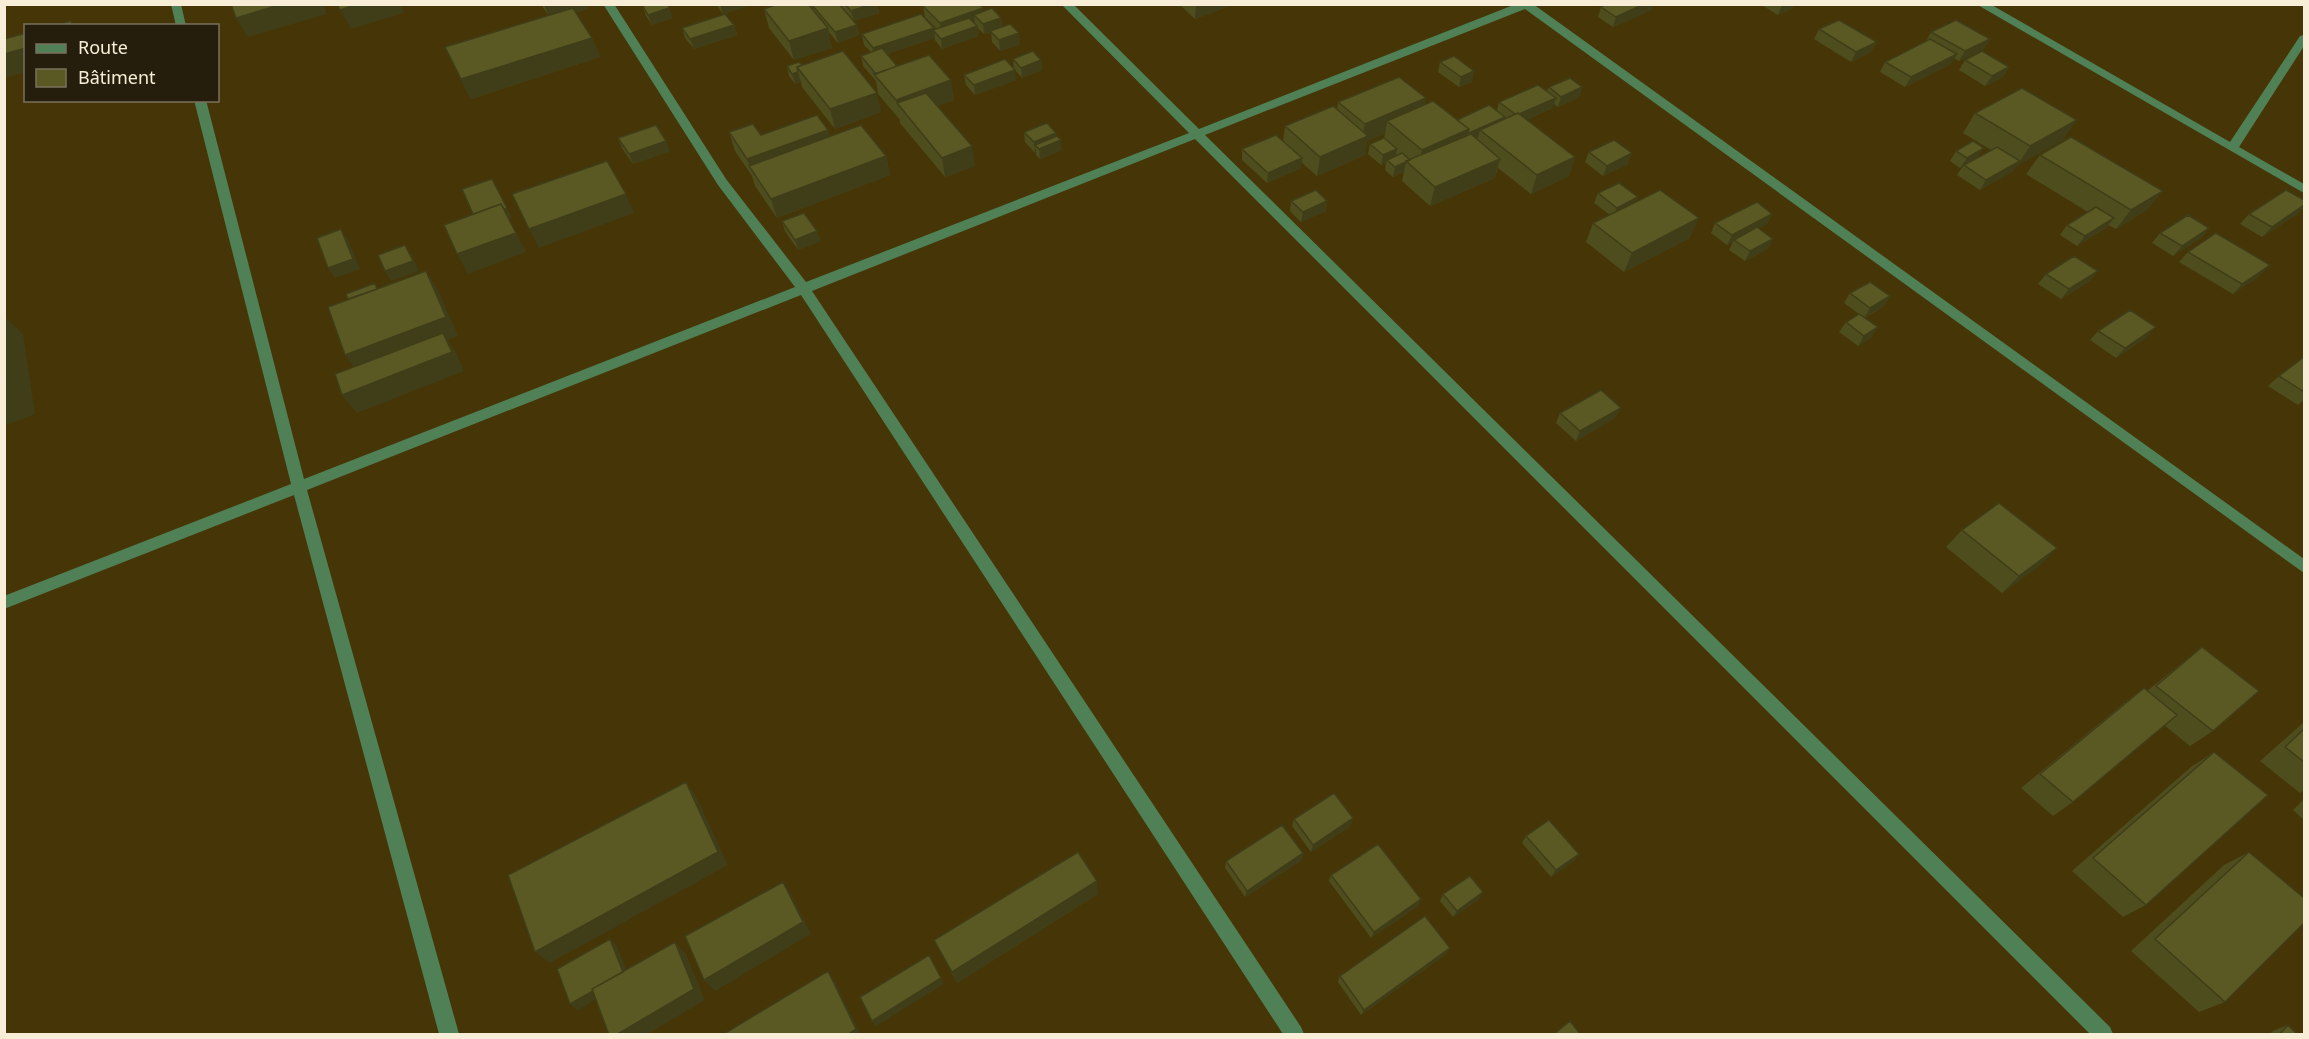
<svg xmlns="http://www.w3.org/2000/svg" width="2309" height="1039" font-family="'Noto Sans',sans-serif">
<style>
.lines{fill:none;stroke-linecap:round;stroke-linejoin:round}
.minor{fill:#4f8056;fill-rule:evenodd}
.wall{fill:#4d4d1e}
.shaded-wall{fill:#3f3e18}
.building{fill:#5a5923;stroke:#3f3e18;stroke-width:1.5}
</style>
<rect width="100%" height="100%" fill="#463607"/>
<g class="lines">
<!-- minor -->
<path class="minor" d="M171,4H181L186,26H176Z
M603,4H614L726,179L806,282L1189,133L1061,4H1073L1199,129L1516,4H1533L2304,559V573L1525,9L1205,135L2110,1027L2113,1034H2090L1195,139L812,291L1301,1027L1304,1034H1283L801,295L307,490L459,1034H439L294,495L4,609V596L291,484L194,100H206L304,479L795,287L718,185Z
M1976,4H1990L2230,142L2300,36L2304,35V46L2239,147L2304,184V193Z"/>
</g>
<!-- wall -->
<path class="wall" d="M541,4H586L588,9L576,12L592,38L600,57L471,99L445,47L548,15Z
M716,4H753L723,14Z
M809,4H877L879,13L854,21L857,25L859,35L838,43L828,31L832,48L794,60L769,28L764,9L814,12L813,8Z
M1179,4H1234L1195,19Z
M1607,4H1653L1651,10L1613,27L1598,17L1601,7Z
M1760,4H1794L1792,9L1778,15Z
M643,6L673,18L652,25L646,16Z
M923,6L983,11L1001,18L1002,27L1020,44L1000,51L992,42L991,32L984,34L977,27L978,36L942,49L935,40V38L887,54L897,66L954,100L937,106L975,166L945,177L900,123V120L878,94L876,81L863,66L861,56L871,52L864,45L862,34L937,29L925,17Z
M734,25L737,35L694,49L685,38L682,28Z
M1819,29L1877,42L1871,52L1851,62L1814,39Z
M1931,32L1984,49L1959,61L1954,58L1951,64L1905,87L1880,72L1885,62L1926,41Z
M1013,59L1041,60L1042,70L1022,78L1014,69Z
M1965,60L2009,67L2003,77L1985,86L1959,70Z
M1440,62L1472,82L1459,87L1438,72Z
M802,65L881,112L835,129L802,87L801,82L795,84L789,76L787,66Z
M964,75L1016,80L975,95L966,85Z
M1549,87H1582L1579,97L1558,107L1554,104L1553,108L1526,120L1575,157L1569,176L1531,194L1498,168L1495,178L1430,206L1402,181L1404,172L1393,177L1385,170L1386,163L1381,165L1368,154L1370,144L1384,138L1385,134L1367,141L1365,155L1317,176L1301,162V168L1267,183L1242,160V149L1283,142L1285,126L1337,110L1338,102L1424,105L1457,120L1497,111L1499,102L1547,91Z
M1975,113L2063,140L2017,165L2013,171L1980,190L1957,175L1963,166L1960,168L1950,161L1956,151L1978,157L1991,150L1963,133Z
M729,132L761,135L830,137L886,156L890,175L777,218L755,186L752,176L735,151Z
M1024,132L1056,133V137L1062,150L1040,159L1036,155V152L1035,153L1025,142Z
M618,138L670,151L633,164L622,148Z
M1589,152L1628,164L1603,176L1585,162Z
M2040,155L2147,210L2116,229L2108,225L2106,228L2077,246L2060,235L2067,225L2088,212L2026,174Z
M1598,193L1636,202L1690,238L1624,272L1586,242L1593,223L1610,215L1594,203Z
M1291,201H1327L1326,211L1301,222L1290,211Z
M2299,213L2262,237L2240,224L2249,214Z
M1772,214L1767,224L1759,228L1768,249L1745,261L1729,250L1733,242L1727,245L1711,233L1715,223Z
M782,221L817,231L820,241L798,250L785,231Z
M2209,228L2201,238L2173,256L2152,243L2160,233Z
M2188,252L2261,275L2233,294L2179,262Z
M2098,271L2090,281L2061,299L2038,284L2046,274Z
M1850,293L1890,296L1884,306L1865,318L1872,337L1858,346L1839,332L1846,322L1859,314L1844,303Z
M2098,331L2147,337L2116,358L2090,340Z
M2304,357V400L2298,405L2268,386L2279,376Z
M1560,413L1616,417L1576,441L1556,423Z
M1962,530L2039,566L2002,593L1946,547Z
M2202,647L2213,731L2190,746L2164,725L2073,802L2053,816L2021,788L2123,704L2144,688L2147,691Z
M2304,722V790L2300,793L2260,761Z
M2214,752L2146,905L2123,917L2072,871L2191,767Z
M2304,799V820L2293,810Z
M1294,819L1351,826L1311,852L1292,826Z
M1526,836L1579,854L1574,861L1551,877L1522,843Z
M2249,852L2225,1002L2199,1012L2131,951L2224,865Z
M1303,853L1302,860L1245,897L1225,868L1226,861Z
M1331,875L1418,906L1371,938L1329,881Z
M1098,894L957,983L940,951L934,940Z
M1443,894L1479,899L1453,917L1440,901Z
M1450,948L1446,954L1361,1015L1338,982L1340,976Z
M2288,1025L2298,1035H2269L2273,1031Z"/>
<!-- shaded-wall -->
<path class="shaded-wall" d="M282,4H323L327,14L248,37L236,18Z
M358,4H400L404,13L351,29L340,10Z
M544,4H586L588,9L550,20Z
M720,4H753L723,14Z
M872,4H877L879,13L854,21L851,11Z
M1196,4H1234L1195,19Z
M1644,4H1653L1651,10L1613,27L1616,17Z
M1784,4H1794L1792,9L1778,15L1782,5Z
M669,8L673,18L652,25L648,15Z
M983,8L984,19L974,15L975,22L941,33L940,23Z
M1001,18L1002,28L984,34L983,24Z
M734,25L737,35L694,49L690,39Z
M857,25L859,35L838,43L835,32Z
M977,26L978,36L942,49L941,39Z
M828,28L832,48L794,60L789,41Z
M934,28L935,38L876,58L873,48Z
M1019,33L1020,44L1000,51L999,40Z
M592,38L600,57L471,99L461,79Z
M1990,39L1984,49L1959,61L1965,51Z
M1877,42L1871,52L1851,62L1856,52Z
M26,48V72L4,78V54Z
M1957,54L1951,64L1905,87L1911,77Z
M1041,60L1042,70L1022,78L1021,68Z
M2009,67L2003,77L1985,86L1992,76Z
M1015,70L1016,80L975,95L974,85Z
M1474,71L1472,82L1459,87L1461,77Z
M798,72L801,82L795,84L792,74Z
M951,80L954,100L908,117L897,104L896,100Z
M1582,87L1579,97L1558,107L1561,97Z
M877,93L881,112L835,129L830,109Z
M1426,98L1422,117L1387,121L1385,134L1367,141L1365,155L1317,176L1320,157L1362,138L1365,124Z
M1556,98L1553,108L1514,125L1517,115Z
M1505,117L1502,127L1480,130L1478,138L1466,143L1469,133Z
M2077,120L2063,140L2017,166L2030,146Z
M1469,129L1464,149L1418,170L1422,150Z
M828,130L833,149L751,169L747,159Z
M1056,133L1057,142L1061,140L1062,150L1040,159L1039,149L1035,145L1036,152L1035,153L1034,142Z
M666,141L670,151L633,164L629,154Z
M972,146L975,166L945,177L942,158Z
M1984,148L1977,158L1960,168L1967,158Z
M1397,149L1395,159L1387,160L1386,163L1381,165L1383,155Z
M1632,153L1628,164L1603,176L1607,166Z
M886,156L890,175L777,218L771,199Z
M1575,157L1569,176L1531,194L1537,175Z
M1302,158L1301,168L1267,183L1268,173Z
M1500,159L1495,178L1430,206L1435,187Z
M2020,161L2013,171L1980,190L1986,180Z
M1406,162L1404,172L1393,177L1395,167Z
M492,179L512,218L509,219L526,252L468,274L457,254L481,228Z
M2163,191L2147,210L2116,229L2131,210Z
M626,194L634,213L539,248L529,229Z
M1638,197L1634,207L1613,218L1617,208Z
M1327,201L1326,211L1301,222L1303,212Z
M2304,205V207L2299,213L2262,237L2272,227Z
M1772,214L1767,224L1736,241L1734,240L1733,242L1727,245L1732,235Z
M1699,218L1690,238L1624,272L1632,253Z
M2114,218L2106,228L2077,246L2085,236Z
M2209,228L2201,238L2173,256L2182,246Z
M341,229L348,239L360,269L335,278L328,268Z
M817,231L820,241L798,250L795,240Z
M1773,239L1768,249L1745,261L1750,251Z
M405,245L412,255L419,271L391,281L385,271Z
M2270,265L2261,275L2233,294L2242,284Z
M426,271L438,290L458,336L448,340L455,351L464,371L357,413L342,395L359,374L345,355Z
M2098,271L2090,281L2061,299L2069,289Z
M1890,296L1884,306L1864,318L1870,308Z
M4,316L23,334L35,414L4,426Z
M1878,327L1872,337L1858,346L1864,336Z
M2156,327L2147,337L2116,358L2125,348Z
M1621,408L1616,417L1576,441L1580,431Z
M2057,548L2039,566L2002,593L2019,576Z
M686,782L696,796L728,865L550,963L535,952Z
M1353,818L1351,826L1311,852L1313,845Z
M1303,853L1302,860L1245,897L1247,891Z
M1579,854L1574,861L1551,877L1556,870Z
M1097,881L1098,894L957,983L952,972Z
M783,882L791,894L811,934L715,991L704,980Z
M1483,892L1479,899L1453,917L1457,911Z
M1421,899L1418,906L1371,938L1374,932Z
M610,939L617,946L630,979L578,1010L570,1004Z
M675,942L686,954L705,1000L646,1035H616Z
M1450,948L1446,954L1361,1015L1364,1010Z
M828,971L835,982L861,1035H847Z
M941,978L944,984L876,1026L872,1021Z"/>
<!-- building -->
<path class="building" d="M231,4H282L236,18Z
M337,4H358L340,10Z
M648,4H667L669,8L648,15L643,6Z
M778,4H808L828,28L789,41L764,9Z
M839,4L857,25L835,32L812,5Z
M845,4H872L851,11Z
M929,4H979L983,8L940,23L923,6Z
M1607,4H1644L1616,17L1601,7Z
M573,8L592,38L461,79L445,47Z
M992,8L1001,18L983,24L974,15Z
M725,14L734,25L690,39L682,28Z
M921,14L934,28L873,48L862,34Z
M969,18L977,26L941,39L933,30Z
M1839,20L1877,42L1856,52L1819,29Z
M1956,20L1990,39L1965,51L1931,32Z
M71,21L72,26H54Z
M1010,24L1019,33L999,40L990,31Z
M26,33V48L4,54V39Z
M1930,39L1957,54L1911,77L1885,62Z
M882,48L897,66L876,74L861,56Z
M843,51L877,93L830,109L797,67Z
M1033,51L1041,60L1021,68L1013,59Z
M1982,51L2009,67L1992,76L1965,60Z
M929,55L951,80L896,100L874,74Z
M1454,56L1474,71L1461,77L1440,62Z
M1005,59L1015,70L974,85L964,75Z
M799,62L802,65L797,67L798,72L792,74L787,66Z
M1399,77L1426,98L1365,124L1338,102Z
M1570,78L1582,87L1561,97L1549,87Z
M1538,85L1556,98L1519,114L1518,113L1515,114L1499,102Z
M2022,88L2077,120L2030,146L1975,113Z
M926,93L972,146L942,158L897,103Z
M1433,101L1469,129L1422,150L1387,121Z
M1489,105L1505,117L1469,133H1468L1469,129L1457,120Z
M1333,106L1368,136L1320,157L1285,126Z
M1518,113L1575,157L1537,175L1480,130Z
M817,115L828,130L747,159L729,132L753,124L761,135Z
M1047,123L1056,133L1034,142L1024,132Z
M656,125L666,141L629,154L618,138Z
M861,125L886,156L771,199L749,166Z
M1471,134L1500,159L1435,187L1406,161Z
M1276,135L1302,158L1268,173L1242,149Z
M1057,136L1061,140L1039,149L1035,145Z
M2071,137L2163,191L2131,210L2040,155Z
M1384,138L1397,149L1383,155L1370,144Z
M1614,140L1632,153L1607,166L1589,152Z
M1973,141L1984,148L1967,158L1956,151Z
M1997,147L2020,161L1986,180L1964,165Z
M1402,153L1410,160L1395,167L1387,160Z
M607,161L626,194L529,229L512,194Z
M492,179L507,208L504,209L501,204L473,214L462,189Z
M1619,183L1638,197L1617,208L1598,193Z
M1316,190L1327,201L1303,212L1291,201Z
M1660,190L1699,218L1632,253L1593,223Z
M2286,190L2304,200V205L2272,227L2249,214Z
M1757,202L1772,214L1732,235L1715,223Z
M501,204L516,233L457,254L444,225Z
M2096,207L2114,218L2085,236L2067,225Z
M804,213L817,231L795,240L782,221Z
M2188,215L2209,228L2182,246L2160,233Z
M1757,227L1773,239L1750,251L1734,240Z
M341,229L353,259L328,268L317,238Z
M2216,233L2270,265L2242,284L2188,252Z
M405,245L413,261L385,271L378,255Z
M2074,256L2098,271L2069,289L2046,274Z
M426,271L446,317L345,355L328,307Z
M1870,282L1890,296L1870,308L1850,293Z
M375,283L377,289L348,299L346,294Z
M2130,310L2156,327L2125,348L2098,331Z
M1859,314L1878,327L1864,336L1846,322Z
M443,333L452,352L342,395L335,374Z
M2304,357V392L2279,376Z
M4,370L7,388L4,389Z
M1601,390L1621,408L1580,431L1560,413Z
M1999,503L2057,548L2019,576L1962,530Z
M2202,647L2259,691L2213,731L2156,686Z
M2144,688L2177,715L2073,802L2040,774Z
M2304,729V762L2285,747Z
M2214,752L2268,795L2146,905L2093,858Z
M686,782L718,852L535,952L508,875Z
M1334,793L1353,818L1313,845L1294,819Z
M1549,820L1579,854L1556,870L1526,836Z
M1282,825L1303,853L1247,891L1226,861Z
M1378,844L1421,899L1374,932L1331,875Z
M1078,852L1097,881L952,972L934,940Z
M2249,852L2304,898V923L2225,1002L2155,939Z
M1470,876L1483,892L1457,911L1443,894Z
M783,882L803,922L704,980L685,936Z
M1425,916L1450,948L1364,1010L1340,976Z
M610,939L623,972L592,989L593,991L570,1004L557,969Z
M675,942L694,989L616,1035H609L592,989Z
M929,955L941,978L872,1021L860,997Z
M828,971L856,1029L847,1035H722Z
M1570,1021L1581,1035H1553Z
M2288,1025L2298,1035H2279Z"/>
<!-- border -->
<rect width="2309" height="1039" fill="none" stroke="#f8eed7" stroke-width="12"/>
<!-- legend -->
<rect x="24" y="24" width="195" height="78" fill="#261e0c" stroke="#7a715d" stroke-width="1.5"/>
<rect x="36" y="44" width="30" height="9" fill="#4f8056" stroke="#7a715d" stroke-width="1.5"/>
<text x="78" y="54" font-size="18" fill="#f8eed7">Route</text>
<rect x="36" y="69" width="30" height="18" fill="#5a5923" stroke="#7a715d" stroke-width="1.5"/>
<text x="78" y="84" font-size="18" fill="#f8eed7">Bâtiment</text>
</svg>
